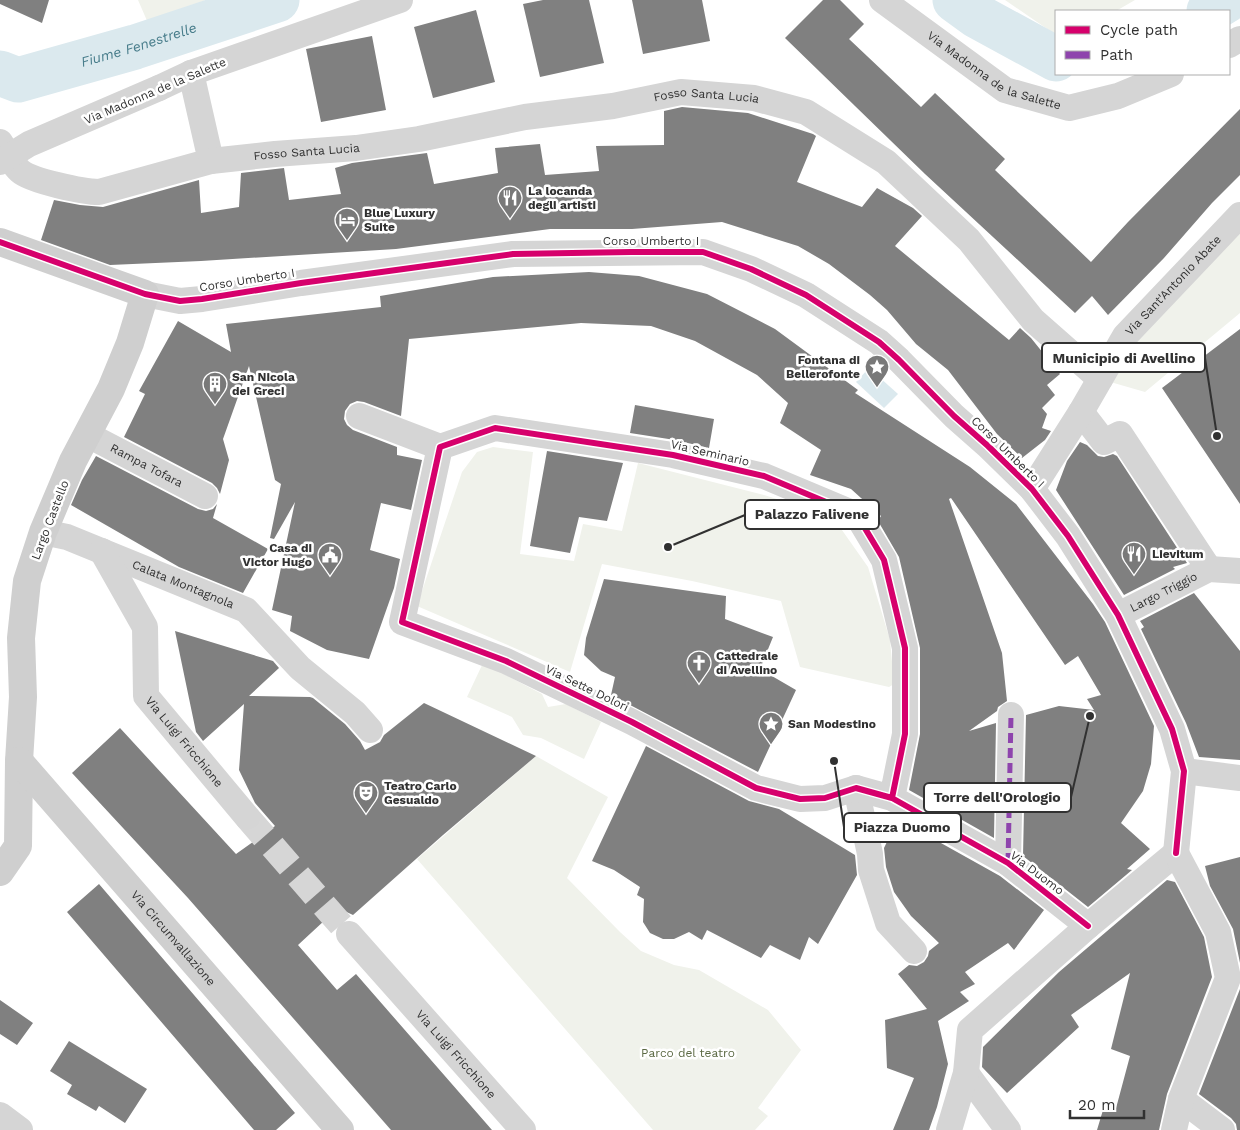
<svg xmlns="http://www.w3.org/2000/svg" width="1240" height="1130" font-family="'Work Sans',sans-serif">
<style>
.green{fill:#f0f2eb}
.water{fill:#dbe9ee}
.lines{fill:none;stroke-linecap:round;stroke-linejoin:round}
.river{stroke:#dbe9ee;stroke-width:45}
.building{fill:#808080}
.street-tunnel{stroke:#d6d6d6;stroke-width:26;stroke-dasharray:26 13;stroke-linecap:butt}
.street{stroke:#d5d5d5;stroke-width:26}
.secondary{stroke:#cfcfcf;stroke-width:28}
.street-bridge{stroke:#d5d5d5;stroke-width:26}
.quiet{stroke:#8e44ad;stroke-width:5;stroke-dasharray:10 5;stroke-linecap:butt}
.cycleway-casing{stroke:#fff;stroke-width:9}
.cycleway{stroke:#d6006c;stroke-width:6}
.labels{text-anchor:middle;stroke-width:5;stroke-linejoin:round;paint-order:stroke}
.street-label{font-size:12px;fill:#313131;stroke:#fff}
.poi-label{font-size:12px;font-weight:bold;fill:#313131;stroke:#fff;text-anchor:start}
.park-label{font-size:12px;fill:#5b6943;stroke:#fff}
.water-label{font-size:14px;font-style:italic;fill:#487d8b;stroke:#fff}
.leader{fill:none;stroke:#313131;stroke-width:2}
.callout-dot{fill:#313131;stroke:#fff;stroke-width:2}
.callout{fill:#fff;stroke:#313131;stroke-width:2}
.callout-label{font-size:14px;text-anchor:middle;font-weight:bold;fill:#313131}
</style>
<rect width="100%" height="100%" fill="#fff"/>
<!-- green -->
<path class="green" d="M138,0H206L148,23Z
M1005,0H1135L1116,11H1056V35Z
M1240,215V313L1145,392L1100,379Z
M493,447L533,452L520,554L574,561L583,524L622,531L638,463L764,495L809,509L837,523L868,567L890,640L894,684L889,687L800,667L781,601L692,581L602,564L570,672L417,606L462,472L477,452Z
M483,663L542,694L548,707L566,704L601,722L584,759L541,738L523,735L512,717L467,697Z
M536,756L608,797L567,878L620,932L641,951L674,965L699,970L768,1010L801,1050L758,1108L768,1116L755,1130H653L417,859Z"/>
<!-- water -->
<path class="water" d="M869,368L898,394L884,408L856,382Z"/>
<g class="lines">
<!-- river -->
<g class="river">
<path d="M955,0L977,16L1056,59"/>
<path d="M1209,11L1227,0"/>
<path id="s1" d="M0,73L18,80L135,47L277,0"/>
</g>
</g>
<!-- building -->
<path class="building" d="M0,0H49L42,23L0,4Z
M543,0H589L604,63L540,77L523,4Z
M632,0H702L710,41L643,54Z
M823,0H840L864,24L849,39L921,107L935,93L1005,159L995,170L1091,262L1128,222L1240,109V175L1212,203L1164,258L1108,315L1092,296L1075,313L925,174L785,38Z
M476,10L495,82L433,98L414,27Z
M372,36L386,110L321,122L306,49Z
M682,107L748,113L813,134L816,136L797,182L862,207L877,188L913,208L922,216L895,246L1009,340L1020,328L1031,338L1060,374L1047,385L1055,395L1042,408L1047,414L1042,428L1051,431L1045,440L1022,458L997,434L948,370L916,344L887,310L870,295L829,264L798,246L722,222L632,229H550L396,249L201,261L110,265L41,240L54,200L80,205L103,207L199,180L201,213L239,207L241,173L284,168L289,200L341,194L335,168L352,163L427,153L434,184L498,173L495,148L540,144L545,175L599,171L596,146L664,145V111Z
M589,272L639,276L707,294L775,329L858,390L855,393L970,467L1016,504L1093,604L1105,622L1154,726L1151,764L1143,791L1121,823L1150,849L1127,869L1132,870L1088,907L1023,856L1026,715L1059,706L1094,710L1087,699L1101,695L1078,656L1065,665L951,498L949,499L1002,653L1007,701L998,707L997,711L969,731L996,723L994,838L909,790L920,734V648L899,557L878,521L881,516L851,489L810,475L821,450L780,423L788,403L757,375L695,341L651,326L581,323L409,339L401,416L364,402L357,401L350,404L345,411L344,419L347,425L353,430L397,447V455L422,460L411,510L381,503L370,550L400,559L394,588L369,659L327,650L290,631L292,616L272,610L295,502L274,539L270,538L281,484L275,480L249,366L223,439L229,460L220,494L217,488L212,483L124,437L145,394L139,391L178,321L231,352L226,324L381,307L380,296L493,277Z
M1240,329V504L1162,388Z
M635,405L714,419L709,448L675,440L630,433Z
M1080,442L1087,445L1098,456L1104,457L1113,454L1117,456L1187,563L1173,567L1175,569L1124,595L1056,490L1067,461Z
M547,451L623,463L607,521L579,517L570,553L530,546Z
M96,456L198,509L206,511L213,509L217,504L213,518L268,549L243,593L179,567L71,505L82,480Z
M604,579L726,596L725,619L773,637L760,669L796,690L758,772L611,695L615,677L601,671L584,655L586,638Z
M1194,593L1240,651V760L1199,757L1186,723L1141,629L1144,627L1140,621Z
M175,631L273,661L279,668L249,696L310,697L313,698L345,724L360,741L365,750L380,742L384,735L424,703L536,756L443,835L353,915L338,908L298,945L337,990L356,974L492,1130H391L188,898L72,773L120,728L236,854L275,826L255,803L239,770L244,704L203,741L196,732Z
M646,746L749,801L779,809L855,855L857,875L818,944L809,937L800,960L770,945L761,958L707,930L702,940L689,932L674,939H663L650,933L643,922L644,899L637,895L640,887L614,870L592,861Z
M898,819L1000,876L1044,910L1014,950L1008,943L965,972L975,984L960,992L969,1001L938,1021L948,1064L937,1107L929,1130H893L914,1078L887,1068L885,1020L927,1009L898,974L909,965L917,966L924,962L928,956L929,951L939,943L911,916L894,892L886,867L884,848Z
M1240,857V963L1233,929L1210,886L1205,866Z
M1167,880L1175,882L1204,937L1212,977L1167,1094L1159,1130H1097L1103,1110L1115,1112L1130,1056L1111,1049L1130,973L1071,1015L1079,1027L1007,1093L982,1067L983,1047L1059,972Z
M99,884L295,1113L276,1130H254L67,912Z
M1240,989V1130H1237L1236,1124L1231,1118L1199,1094Z
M0,1000L33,1023L17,1045L0,1034Z
M69,1041L147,1089L125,1123L99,1106L96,1111L67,1094L72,1085L50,1071Z"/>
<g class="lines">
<!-- street-tunnel -->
<path class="street-tunnel" d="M247,817L349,934"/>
<!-- street -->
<g class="street">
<path id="s2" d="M882,0L1005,90L1069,108L1118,96L1171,74"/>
<path d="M1229,45L1240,39"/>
<path d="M159,88L191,73L400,0"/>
<path d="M0,142C6,151 12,164 20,171C31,181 84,192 99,192L211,161L191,73"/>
<path id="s3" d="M211,161L275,154L356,148L419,139L525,117L613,106L681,92L754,98L806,112L886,162L969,240L1033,320L1100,379"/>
<path d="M145,294L180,301L202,299L301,283L513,254L703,252L751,269L806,295L879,342L899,360L954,416L988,446L1032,489L1068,536L1118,615L1172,729L1184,771L1176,853"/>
<path d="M1081,412L1104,442L1120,434L1209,569"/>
<path d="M359,416L440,447"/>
<path id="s4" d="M88,435L205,496"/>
<path id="s5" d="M1032,489L1081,412L1125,336L1240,215"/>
<path id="s6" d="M43,532L67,537L246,610L300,668L355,713L370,730"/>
<path id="s7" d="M102,551L145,627L146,696L247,817"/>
<path id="s8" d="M1118,615L1209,569L1240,571"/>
<path d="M1184,771L1240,778"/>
<path d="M856,788L870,854L871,870L888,923L914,951"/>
<path d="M892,798L905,734V648L884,560L857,515L764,476L673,455L495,428L440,447L402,622L506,661L632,722L756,788L800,799L825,798L856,788L892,798L1008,863L1088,926"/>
<path d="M1008,863L1011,715"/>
<path id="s9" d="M349,934L523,1130"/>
<path d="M966,1073L1008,1130"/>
<path d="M1181,1099L1222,1130"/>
<path d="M0,1115L20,1130"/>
<path d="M949,1130L966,1073L970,1030L1088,926L1176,853"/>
<path d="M1174,1130L1181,1099L1228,978L1218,932L1176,853"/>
</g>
<!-- secondary -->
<g class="secondary">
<path d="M0,242L145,294L130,343L111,389L73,461L43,532L27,581L21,638L23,697L19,761L18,846L0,872"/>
<path id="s10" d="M19,761L340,1130"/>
</g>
<!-- street-bridge -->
<path class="street-bridge" d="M0,162L29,144L159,88"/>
<!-- quiet -->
<path class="quiet" d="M1008,863L1011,715"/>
<defs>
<path id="cycleway" d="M0,242L145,294L180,301L202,299L301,283L513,254L631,252H703L751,269L806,295L879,342L899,360L954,416L988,446L1032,489L1068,536L1118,615L1172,729L1184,771L1176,853
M892,798L905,734V648L884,560L857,515L764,476L673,455L495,428L440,447L402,622L506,661L632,722L756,788L800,799L825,798L856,788L892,798L1008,863L1088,926"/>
</defs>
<!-- cycleway casing -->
<use href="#cycleway" class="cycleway-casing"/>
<!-- cycleway -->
<use href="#cycleway" class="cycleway"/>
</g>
<!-- icons -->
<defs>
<symbol id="restaurant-pin" viewBox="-11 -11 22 30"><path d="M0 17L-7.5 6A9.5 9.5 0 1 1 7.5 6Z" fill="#797979" stroke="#fff"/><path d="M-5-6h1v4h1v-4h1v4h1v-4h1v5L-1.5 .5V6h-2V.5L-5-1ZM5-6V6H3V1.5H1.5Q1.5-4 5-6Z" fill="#fff"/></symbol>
<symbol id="hotel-pin" viewBox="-11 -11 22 30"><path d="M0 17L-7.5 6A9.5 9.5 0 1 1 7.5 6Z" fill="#797979" stroke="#fff"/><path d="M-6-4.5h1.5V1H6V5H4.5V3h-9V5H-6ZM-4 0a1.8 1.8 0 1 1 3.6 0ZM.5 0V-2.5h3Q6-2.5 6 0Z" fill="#fff"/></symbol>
<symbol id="sight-pin" viewBox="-11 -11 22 30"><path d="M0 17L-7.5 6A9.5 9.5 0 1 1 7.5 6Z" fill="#797979" stroke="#fff"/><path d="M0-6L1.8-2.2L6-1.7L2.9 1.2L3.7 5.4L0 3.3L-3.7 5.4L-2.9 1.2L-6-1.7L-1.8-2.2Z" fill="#fff"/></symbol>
<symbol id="building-pin" viewBox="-11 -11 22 30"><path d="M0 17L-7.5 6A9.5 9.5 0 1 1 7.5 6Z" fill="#797979" stroke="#fff"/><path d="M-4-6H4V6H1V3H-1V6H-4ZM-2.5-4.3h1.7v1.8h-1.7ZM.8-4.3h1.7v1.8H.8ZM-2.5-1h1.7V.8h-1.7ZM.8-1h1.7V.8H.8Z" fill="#fff"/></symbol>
<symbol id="civic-pin" viewBox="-11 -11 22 30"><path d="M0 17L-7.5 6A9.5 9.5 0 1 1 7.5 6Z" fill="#797979" stroke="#fff"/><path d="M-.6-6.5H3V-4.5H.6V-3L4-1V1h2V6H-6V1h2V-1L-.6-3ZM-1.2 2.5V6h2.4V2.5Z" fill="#fff"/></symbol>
<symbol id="church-pin" viewBox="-11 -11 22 30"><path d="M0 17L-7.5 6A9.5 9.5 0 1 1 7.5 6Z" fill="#797979" stroke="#fff"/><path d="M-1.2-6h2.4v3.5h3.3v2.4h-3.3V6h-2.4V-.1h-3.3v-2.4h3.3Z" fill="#fff"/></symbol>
<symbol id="theatre-pin" viewBox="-11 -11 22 30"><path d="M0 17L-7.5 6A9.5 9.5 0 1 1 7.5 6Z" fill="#797979" stroke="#fff"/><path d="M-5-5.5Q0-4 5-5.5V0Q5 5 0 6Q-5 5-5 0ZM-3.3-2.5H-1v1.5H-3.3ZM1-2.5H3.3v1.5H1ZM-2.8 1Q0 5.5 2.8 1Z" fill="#fff"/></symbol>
</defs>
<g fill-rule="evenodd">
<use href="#restaurant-pin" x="496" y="184" width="28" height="38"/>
<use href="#hotel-pin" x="333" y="206" width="28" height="38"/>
<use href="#sight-pin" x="863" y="353" width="28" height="38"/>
<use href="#building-pin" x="201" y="370" width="28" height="38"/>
<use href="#restaurant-pin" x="1120" y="540" width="28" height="38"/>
<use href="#civic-pin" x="316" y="541" width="28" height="38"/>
<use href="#church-pin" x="685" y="649" width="28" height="38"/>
<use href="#sight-pin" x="757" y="710" width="28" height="38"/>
<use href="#theatre-pin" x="352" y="779" width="28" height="38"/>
</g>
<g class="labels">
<!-- street labels -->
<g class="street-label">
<text dy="4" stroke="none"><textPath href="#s2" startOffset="134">Via Madonna de la Salette</textPath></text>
<text transform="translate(155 91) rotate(-23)" y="4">Via Madonna de la Salette</text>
<text dy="4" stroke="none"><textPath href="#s3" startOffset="501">Fosso Santa Lucia</textPath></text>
<text dy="4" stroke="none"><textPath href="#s3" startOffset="96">Fosso Santa Lucia</textPath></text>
<text x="651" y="245">Corso Umberto I</text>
<text transform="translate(247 280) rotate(-9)" y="4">Corso Umberto I</text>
<text dy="4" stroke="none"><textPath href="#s5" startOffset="249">Via Sant'Antonio Abate</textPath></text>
<text transform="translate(1008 452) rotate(44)" y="4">Corso Umberto I</text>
<text transform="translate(710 453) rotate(13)" y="4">Via Seminario</text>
<text dy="4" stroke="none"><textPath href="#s4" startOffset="66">Rampa Tofara</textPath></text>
<text transform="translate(50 520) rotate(-69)" y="4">Largo Castello</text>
<text dy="4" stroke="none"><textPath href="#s6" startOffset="150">Calata Montagnola</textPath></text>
<text dy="4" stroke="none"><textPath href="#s8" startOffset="51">Largo Triggio</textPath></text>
<text transform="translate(587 688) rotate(26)" y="4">Via Sette Dolori</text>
<text dy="4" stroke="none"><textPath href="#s7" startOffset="216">Via Luigi Fricchione</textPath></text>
<text transform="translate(1037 873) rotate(37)" y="4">Via Duomo</text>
<text dy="4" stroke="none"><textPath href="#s10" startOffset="235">Via Circumvallazione</textPath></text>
<text dy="4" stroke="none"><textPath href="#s9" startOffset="161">Via Luigi Fricchione</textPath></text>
</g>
<!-- poi labels -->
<g class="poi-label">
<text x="528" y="195">La locanda<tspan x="528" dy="14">degli artisti</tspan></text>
<text x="364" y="217">Blue Luxury<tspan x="364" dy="14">Suite</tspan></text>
<text x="860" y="364" text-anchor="end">Fontana di<tspan x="860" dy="14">Bellerofonte</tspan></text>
<text x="232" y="381">San Nicola<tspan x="232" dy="14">dei Greci</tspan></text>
<text x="312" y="552" text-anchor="end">Casa di<tspan x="312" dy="14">Victor Hugo</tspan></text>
<text x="1152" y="558">Lievitum</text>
<text x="716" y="660">Cattedrale<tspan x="716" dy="14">di Avellino</tspan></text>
<text x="788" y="728">San Modestino</text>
<text x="384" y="790">Teatro Carlo<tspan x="384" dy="14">Gesualdo</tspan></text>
</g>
<!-- park labels -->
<g class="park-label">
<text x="688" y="1057">Parco del teatro</text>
</g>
<!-- water labels -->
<g class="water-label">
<text dy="5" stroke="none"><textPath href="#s1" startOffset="145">Fiume Fenestrelle</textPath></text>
</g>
</g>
<!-- callouts -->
<path class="leader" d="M1217 436L1205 358M668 547L745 515M1090 716L1071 797M834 761L844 827"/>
<g class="callout-dot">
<circle cx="1217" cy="436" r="5"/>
<circle cx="668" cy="547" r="5"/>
<circle cx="1090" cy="716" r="5"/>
<circle cx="834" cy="761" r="5"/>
</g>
<g class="callout">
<rect x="1042" y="343" width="163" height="29" rx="5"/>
<rect x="745" y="500" width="134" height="29" rx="5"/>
<rect x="924" y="783" width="147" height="29" rx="5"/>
<rect x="844" y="813" width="117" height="29" rx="5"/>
</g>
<g class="callout-label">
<text x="1124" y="363">Municipio di Avellino</text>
<text x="812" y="519">Palazzo Falivene</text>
<text x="997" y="802">Torre dell'Orologio</text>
<text x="902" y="832">Piazza Duomo</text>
</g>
<!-- legend -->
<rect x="1055" y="10" width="175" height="65" fill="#ffffff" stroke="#adadad"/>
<rect x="1065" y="26" width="25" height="8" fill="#d6006c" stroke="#adadad"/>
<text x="1100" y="35" font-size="15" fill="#313131">Cycle path</text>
<rect x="1065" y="51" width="25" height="8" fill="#8e44ad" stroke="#adadad"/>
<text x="1100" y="60" font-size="15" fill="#313131">Path</text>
<!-- scale -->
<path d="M1070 1110v8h74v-8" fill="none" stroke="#313131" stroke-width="2.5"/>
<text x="1078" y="1110" font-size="15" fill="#313131" stroke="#ffffff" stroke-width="4" paint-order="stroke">20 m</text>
</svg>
